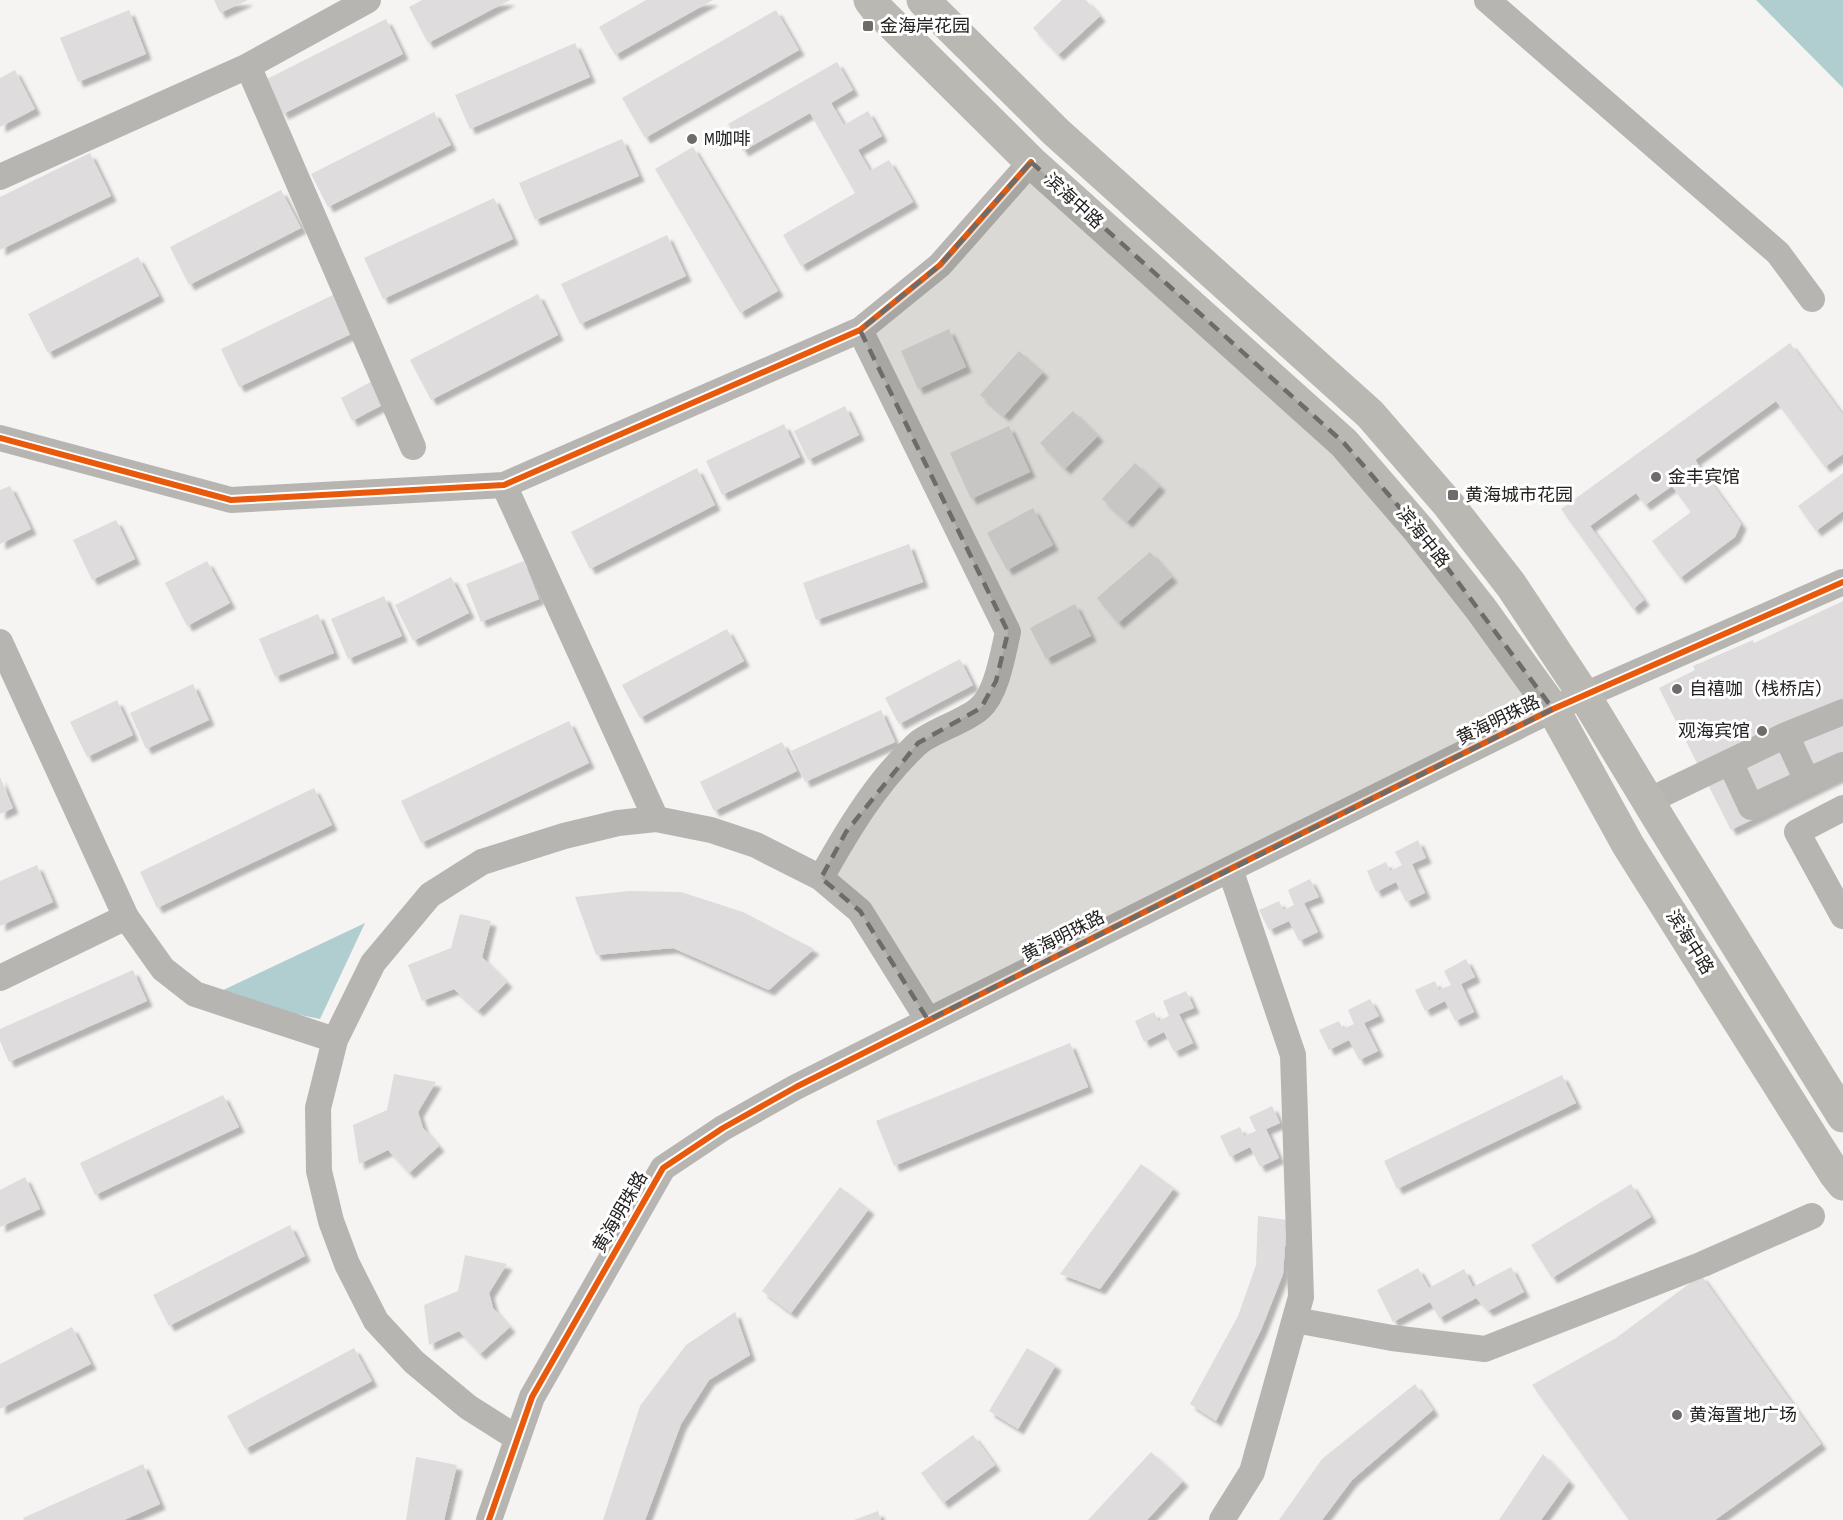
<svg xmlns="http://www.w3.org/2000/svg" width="1843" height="1520" font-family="'Sofia Sans Condensed','Noto Sans SC',sans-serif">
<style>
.water{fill:#b0ced0}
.building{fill:#dedcdc;filter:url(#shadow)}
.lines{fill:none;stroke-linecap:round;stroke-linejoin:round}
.minor{stroke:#b7b5b1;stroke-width:26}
.major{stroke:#bab8b2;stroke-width:33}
.cycleway-casing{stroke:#fff;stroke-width:10}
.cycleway{stroke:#e8590c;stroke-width:6}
.marked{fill:#6d6c6a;fill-opacity:0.2;stroke:#6d6c6a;stroke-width:4.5;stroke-dasharray:12 8;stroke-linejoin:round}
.poi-dot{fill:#6d6c6a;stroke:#fff;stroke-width:2}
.labels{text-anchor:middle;stroke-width:6;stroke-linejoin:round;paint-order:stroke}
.poi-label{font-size:18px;fill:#232221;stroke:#fff;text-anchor:start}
.street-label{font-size:18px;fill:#232221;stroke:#fff}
</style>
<defs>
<filter id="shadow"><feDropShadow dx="5.5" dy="5.5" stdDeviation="1.5" flood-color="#0004"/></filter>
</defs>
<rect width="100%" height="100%" fill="#f6f4f2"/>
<!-- water -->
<path class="water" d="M1756,0H1843V88Z
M365,923L320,1019L227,1000L219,992Z"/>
<!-- building -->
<path class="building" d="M214,0H248L220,13Z
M422,0H510L428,43L409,7Z
M646,0H713L615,55L599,27Z
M1062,0H1086L1100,16L1058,55L1033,28Z
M129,10L146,54L78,82L60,38Z
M776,10L799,50L645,138L622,98Z
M386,19L403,54L283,114L265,80Z
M575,43L590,77L470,129L455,95Z
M837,62L853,90L831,103L844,125L868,111L882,136L858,150L870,171L889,160L913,202L801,266L783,235L855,193L810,113L743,151L728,124Z
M15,70L35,109L0,127V78Z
M434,112L451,145L328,207L311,174Z
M622,139L639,176L535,220L519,183Z
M693,147L778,291L740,313L655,169Z
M90,153L111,196L0,250V197Z
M281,190L301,228L189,285L170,247Z
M494,198L513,239L383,299L364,258Z
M667,235L686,276L580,324L561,284Z
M138,257L159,296L48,353L28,314Z
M335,294L353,333L239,387L221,349Z
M538,294L558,335L431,400L410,360Z
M949,329L966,367L918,389L901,351Z
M1790,343L1843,415V454L1825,467L1776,401L1695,460L1741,524L1735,537L1680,578L1652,541L1691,512L1672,486L1645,505L1636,493L1590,526L1644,600L1633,609L1561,509Z
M1019,351L1043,372L1004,416L980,395Z
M374,380L386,403L352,421L341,398Z
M845,406L859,435L808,460L794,431Z
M1073,411L1098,436L1065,469L1040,443Z
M784,424L800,457L722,495L706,461Z
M1009,426L1030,472L971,499L950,453Z
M1135,463L1160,486L1127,522L1102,499Z
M697,468L715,505L590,569L571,532Z
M1843,473V511L1816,531L1798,506Z
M10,486L31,529L0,544V490Z
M1033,508L1053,545L1007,570L987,533Z
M116,520L135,559L92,580L73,540Z
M909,544L923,582L816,620L803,583Z
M1150,552L1172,577L1118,623L1097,598Z
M207,561L230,603L187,626L165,583Z
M524,561L539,599L481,622L466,584Z
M451,577L469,613L413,641L395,605Z
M384,596L402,636L348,659L331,619Z
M1843,601V775L1731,830L1659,688L1695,670L1693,666L1753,640L1754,643Z
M1075,604L1091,636L1046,659L1030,628Z
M318,614L334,653L275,677L259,639Z
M727,629L744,661L640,718L622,685Z
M960,659L973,685L899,724L885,698Z
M193,684L209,720L146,749L130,713Z
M117,700L133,735L87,757L70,722Z
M881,710L895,742L805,782L791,751Z
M569,721L589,763L421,843L401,801Z
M782,742L797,771L714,811L700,782Z
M0,777L13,808L0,814Z
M314,788L332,825L157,908L140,872Z
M1418,840L1426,858L1412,864L1425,893L1406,902L1396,882L1376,892L1367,871L1386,862L1390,871L1402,865L1395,852Z
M37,865L53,902L0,926V881Z
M1310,879L1319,897L1304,903L1318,932L1299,941L1289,921L1269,930L1259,910L1279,901L1283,910L1294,905L1288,890Z
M628,891L681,892L743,912L814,949L769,990L673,948L596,955L575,897Z
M460,914L491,921L482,957L507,982L478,1011L454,989L422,1001L408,965L451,948Z
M1466,959L1475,977L1461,984L1474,1012L1455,1021L1445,1001L1425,1011L1415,990L1435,981L1439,990L1451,985L1444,971Z
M133,970L147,1001L9,1062L0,1041V1029Z
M1186,991L1194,1008L1179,1014L1193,1043L1174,1052L1164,1032L1144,1042L1135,1021L1154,1012L1158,1021L1169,1016L1163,1001Z
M1370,999L1379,1016L1364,1023L1378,1051L1359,1060L1349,1040L1329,1050L1319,1030L1339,1021L1343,1029L1354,1024L1348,1010Z
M1070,1043L1088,1087L894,1166L876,1121Z
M394,1074L436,1082L418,1112L423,1128L439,1146L409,1173L388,1150L359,1164L353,1125L387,1110Z
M1562,1075L1576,1103L1397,1189L1384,1161Z
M223,1095L239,1127L95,1195L80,1163Z
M1272,1106L1280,1123L1266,1129L1279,1158L1260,1167L1250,1147L1230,1157L1220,1136L1240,1127L1244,1136L1256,1131L1249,1117Z
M1141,1164L1174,1188L1100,1289L1060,1274Z
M25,1177L40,1209L0,1227V1190Z
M1631,1184L1651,1217L1552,1278L1531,1245Z
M840,1187L869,1209L791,1313L762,1291Z
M1258,1216L1287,1220L1283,1274L1261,1330L1216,1421L1190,1404L1238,1316L1256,1265Z
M290,1225L305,1256L169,1326L153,1295Z
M465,1255L507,1264L489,1293L493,1308L510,1327L480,1354L459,1331L429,1345L424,1305L458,1291Z
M1511,1267L1524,1292L1488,1311L1476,1298L1439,1318L1430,1302L1393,1322L1377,1290L1418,1268L1429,1288L1464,1269L1473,1287Z
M1701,1275L1821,1444L1715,1520H1629L1532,1385L1616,1338Z
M735,1312L750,1355L709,1380L681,1424L645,1520H603L640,1406L686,1345Z
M72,1327L91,1364L0,1409V1364Z
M354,1348L372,1381L245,1449L227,1416Z
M1027,1348L1056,1365L1018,1429L989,1411Z
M1415,1384L1433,1410L1352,1480L1322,1520H1279L1322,1459Z
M973,1435L995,1465L943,1503L921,1473Z
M1151,1452L1183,1481L1147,1520H1088Z
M1543,1454L1569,1481L1541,1520H1499Z
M416,1457L457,1465L444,1520H406Z
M143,1464L160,1504L124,1520H24L23,1518Z
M878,1511L881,1520H854Z"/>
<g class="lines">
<!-- minor -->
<path class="minor" d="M1487,0L1778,253L1812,299
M248,66L413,447
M0,177L248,66L368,0
M0,438L231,500L504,485L860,330L940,265L1031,162
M504,485L656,819L711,830L756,845L821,878L860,911L928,1020
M0,642L126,917L163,969L195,994L335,1040
M1786,735L1807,781L1843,765
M1730,762L1751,807L1807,781
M1648,801L1786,735L1843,712
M1843,808L1797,832L1843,916
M821,878C847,831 877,781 917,744C933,730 965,722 980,708C997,693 1003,653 1008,632L860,330
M0,978L126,917
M1295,1320L1392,1338L1485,1349L1703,1264L1812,1216
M517,1438L468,1407L414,1362L376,1321L347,1264L331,1221L319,1171L318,1108L335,1040L373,963L430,895L482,862L564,836L618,823L656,819
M489,1520L532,1397L663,1168L723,1128L796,1087L1230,869L1553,709L1843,582
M1222,1520L1252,1472L1301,1297L1293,1055L1230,869"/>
<!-- major -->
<path class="major" d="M870,0L876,8L1031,162L1344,443L1419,530L1481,609L1553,709L1628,845L1835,1174L1843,1184
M923,0L1056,132L1370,414L1448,504L1511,585L1584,695L1662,824L1843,1116"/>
<defs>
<path id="cycleway" d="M0,438L231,500L504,485L860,330L940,265L1031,162
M489,1520L532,1397L663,1168L723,1128L796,1087L1230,869L1553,709L1843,582"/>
</defs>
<!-- cycleway casing -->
<use href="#cycleway" class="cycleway-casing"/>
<!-- cycleway -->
<use href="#cycleway" class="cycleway"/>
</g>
<!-- marked area -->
<path class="marked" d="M1031,162L1344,443L1419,530L1553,709L928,1020L860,911L821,878L846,832L918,743L981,708L996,681L1008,632L860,330L940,265Z"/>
<!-- markers -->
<g class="poi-dot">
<rect x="862" y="20" width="12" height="12" rx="3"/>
<circle cx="692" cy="139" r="6"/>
<circle cx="1656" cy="477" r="6"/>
<rect x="1447" y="489" width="12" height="12" rx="3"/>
<circle cx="1677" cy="689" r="6"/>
<circle cx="1762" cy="731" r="6"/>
<circle cx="1677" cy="1415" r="6"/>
</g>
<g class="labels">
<!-- poi labels -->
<g class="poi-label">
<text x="880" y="32">金海岸花园</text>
<text x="704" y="145">M咖啡</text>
<text x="1668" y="483">金丰宾馆</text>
<text x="1465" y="501">黄海城市花园</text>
<text x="1689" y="695">自禧咖（栈桥店）</text>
<text x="1750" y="737" text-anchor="end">观海宾馆</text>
<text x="1689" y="1421">黄海置地广场</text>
</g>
<!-- street labels -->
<g class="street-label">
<text transform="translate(1074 201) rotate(42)" y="6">滨海中路</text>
<text transform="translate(1423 537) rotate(51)" y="6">滨海中路</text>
<text transform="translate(1498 720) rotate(-26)" y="6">黄海明珠路</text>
<text transform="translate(1063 936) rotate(-27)" y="6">黄海明珠路</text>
<text transform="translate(1690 942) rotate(58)" y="6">滨海中路</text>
<text transform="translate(620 1212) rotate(-60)" y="6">黄海明珠路</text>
</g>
</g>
</svg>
